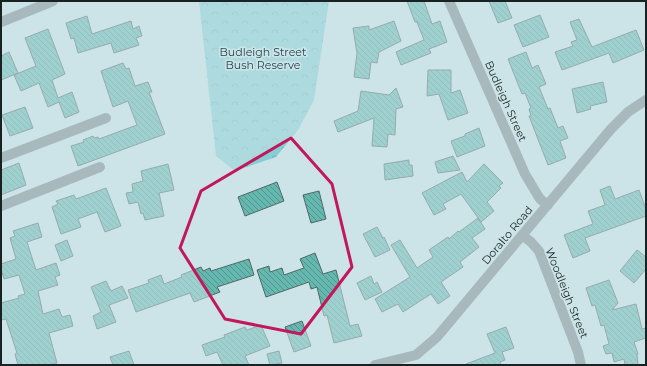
<svg xmlns="http://www.w3.org/2000/svg" width="647" height="366" font-family="Montserrat,sans-serif">
<style>
.park{fill:url(#park-crowns)}
.building{fill:url(#building-back-hatch);stroke:#526865}
.lines{fill:none;stroke-linecap:round;stroke-linejoin:round}
.minor{stroke:#7c8589;stroke-width:10}
.marked{fill:none;stroke:#c2185b;stroke-width:3;stroke-linejoin:round}
.labels{text-anchor:middle;stroke-width:3.5;stroke-linejoin:round;paint-order:stroke}
.park-label{font-size:11px;fill:#1f464b;stroke:#cce4e7}
.street-label{font-size:11px;fill:#192223;stroke:#cce4e7}
</style>
<defs>
<pattern id="park-crowns" width="20" height="18" patternUnits="userSpaceOnUse"><rect width="20" height="18" fill="#86ced6"/><path d="M2 6a3 3 0 1 1 6 0M12 15a3 3 0 1 1 6 0" fill="none" stroke="#73b1b7"/></pattern>
<pattern id="building-back-hatch" width="6" height="6" patternUnits="userSpaceOnUse"><rect width="6" height="6" fill="#65b8b0"/><path d="M-1 5l2 2M0 0l6 6M5-1l2 2" fill="none" stroke="#52958f"/></pattern>
</defs>
<rect width="100%" height="100%" fill="#cce4e7"/>
<!-- park -->
<path class="park" d="M199,1H329L314,100L298,130L276,157L235,171L216,156Z"/>
<!-- building -->
<path class="building" d="M407,1H424L432,24L440,21L447,42L429,49L431,53L401,65L396,52L424,40L417,22H415Z
M489,1H505L512,18L498,23Z
M540,15L549,37L523,47L514,25Z
M87,16L92,34L131,21L133,29L139,26L142,36L136,38L139,45L114,53L111,43L78,53L74,38L71,39L66,23Z
M579,19L592,47L636,30L644,50L613,63L609,53L562,70L555,52L573,46L571,42L577,40L570,22Z
M394,21L401,41L379,52L377,63L371,62L369,79L354,77L357,53L353,28L369,26V30Z
M48,29L65,74L52,80L58,98L72,92L79,112L65,118L59,102L48,107L39,83L21,91L14,75L36,66L25,38Z
M9,52L18,73L1,80V56Z
M526,52L532,68L538,65L546,84L539,87L548,109L550,108L558,128L563,126L568,138L560,141L566,158L548,165L529,116H531L529,109L531,108L525,93L522,94L508,59Z
M123,63L126,69L129,68L135,86L148,82L152,92H149L165,134L78,166L71,146L84,142L83,140L93,136L94,138L98,137L99,139L137,125L128,101L113,107L101,71Z
M428,70H451V93L460,90L468,113L448,120L439,94L427,96Z
M603,82L607,102L590,106L591,109L577,113L572,89Z
M396,88L403,107L396,109L395,135L388,134L387,147L372,146L374,118L338,132L334,121L358,111L361,91L389,95Z
M25,107L33,128L10,136L2,115Z
M479,128L485,146L457,157L451,141L465,136V134Z
M453,156L460,170L438,173L435,162Z
M409,160V165H412L413,176L385,180L384,164Z
M19,163L26,185L1,195V170Z
M168,164L174,190L159,193L164,216L145,220L143,213L141,214L138,202L129,204L126,193L133,192L132,184L143,181L141,171Z
M484,164L503,183L499,186L501,188L487,202L494,211L481,222L461,194L443,204L446,209L434,215L422,193L462,172L467,182Z
M277,182L284,201L245,216L238,197Z
M610,186L615,199L639,190L646,209V216L585,238L590,251L573,258L564,235L593,224L588,211L605,205L600,190Z
M106,188L121,226L105,232L97,212L78,219L81,227L61,234L52,207L58,204L56,201L74,195L76,199Z
M319,191L326,219L311,223L303,195Z
M478,218L485,229L472,238L479,247L460,262L463,267L441,282L450,296L438,304L431,294L403,312L398,304L382,312L375,299L410,277L391,245L400,240L417,268L433,257L429,250L448,237L449,239L458,231L459,232Z
M38,223L42,237L27,242L36,270L56,263L60,275L55,277L58,285L38,291L43,314L59,309L62,317L70,315L73,326L49,333L57,363L49,365H18L15,354L17,353L6,319L1,320V303L19,298L18,296L25,294L19,275L4,279L1,269V264L16,259L10,238L15,236L13,231Z
M377,227L383,238L384,237L390,250L375,257L363,234Z
M67,240L73,256L61,261L55,245Z
M637,250L646,257V269L634,283L620,271Z
M315,253L323,274L336,270L350,326L358,324L362,336L334,343L327,315L324,316L317,287L311,289L309,282L266,297L257,270L269,266L270,272L282,268L284,275L304,268L300,259Z
M249,259L254,275L217,287L220,292L194,302L190,293L136,312L128,290L149,283L148,280L161,275L164,284L182,277L181,275L201,267L203,271L210,268L211,271Z
M371,276L374,284L377,282L382,292L365,300L357,283Z
M609,280L618,303L612,310L636,304L642,329L646,328V338L634,342L638,354H637L638,365H625L624,359L614,362L612,353L606,354L603,346L609,344L604,325L601,326L595,305L592,306L586,288Z
M106,281L111,291L122,286L128,298L109,305L116,322L97,329L93,316L101,312L91,287Z
M302,321L311,346L294,352L285,327Z
M261,325L270,346L245,356L249,365H223L217,352L206,356L202,345L225,337L224,335L245,327L247,330Z
M506,327L514,348L502,352L505,360L500,362L501,365H466V364L495,353L487,334Z
M129,351L134,365H113L110,357Z
M279,351L282,363L270,365L267,354Z"/>
<g class="lines">
<!-- minor -->
<path class="minor" d="M449,1L525,174L540,199L548,205
M1,22L53,1
M1,158L106,118
M1,206L100,167
M522,235L531,242L539,251L578,352L581,365
M375,365L416,355L437,337L611,129L628,112L646,100"/>
</g>
<!-- marked area -->
<path d="M0 0H647V366H0ZM291,138L332,184L352,267L301,334L225,319L180,248L201,191Z" fill="#cce4e7" fill-opacity=".55" fill-rule="evenodd"/>
<path class="marked" d="M291,138L332,184L352,267L301,334L225,319L180,248L201,191Z"/>
<g class="labels">
<!-- park labels -->
<g class="park-label">
<text x="263" y="56">Budleigh Street<tspan x="263" dy="13">Bush Reserve</tspan></text>
</g>
<!-- street labels -->
<g class="street-label">
<text transform="translate(506 101) rotate(66)" y="4">Budleigh Street</text>
<text transform="translate(507 235) rotate(-50)" y="4">Doralto Road</text>
<text transform="translate(567 293) rotate(68)" y="4">Woodleigh Street</text>
</g>
</g>
<!-- border -->
<rect width="647" height="366" fill="none" stroke="#192223" stroke-width="4"/>
</svg>
